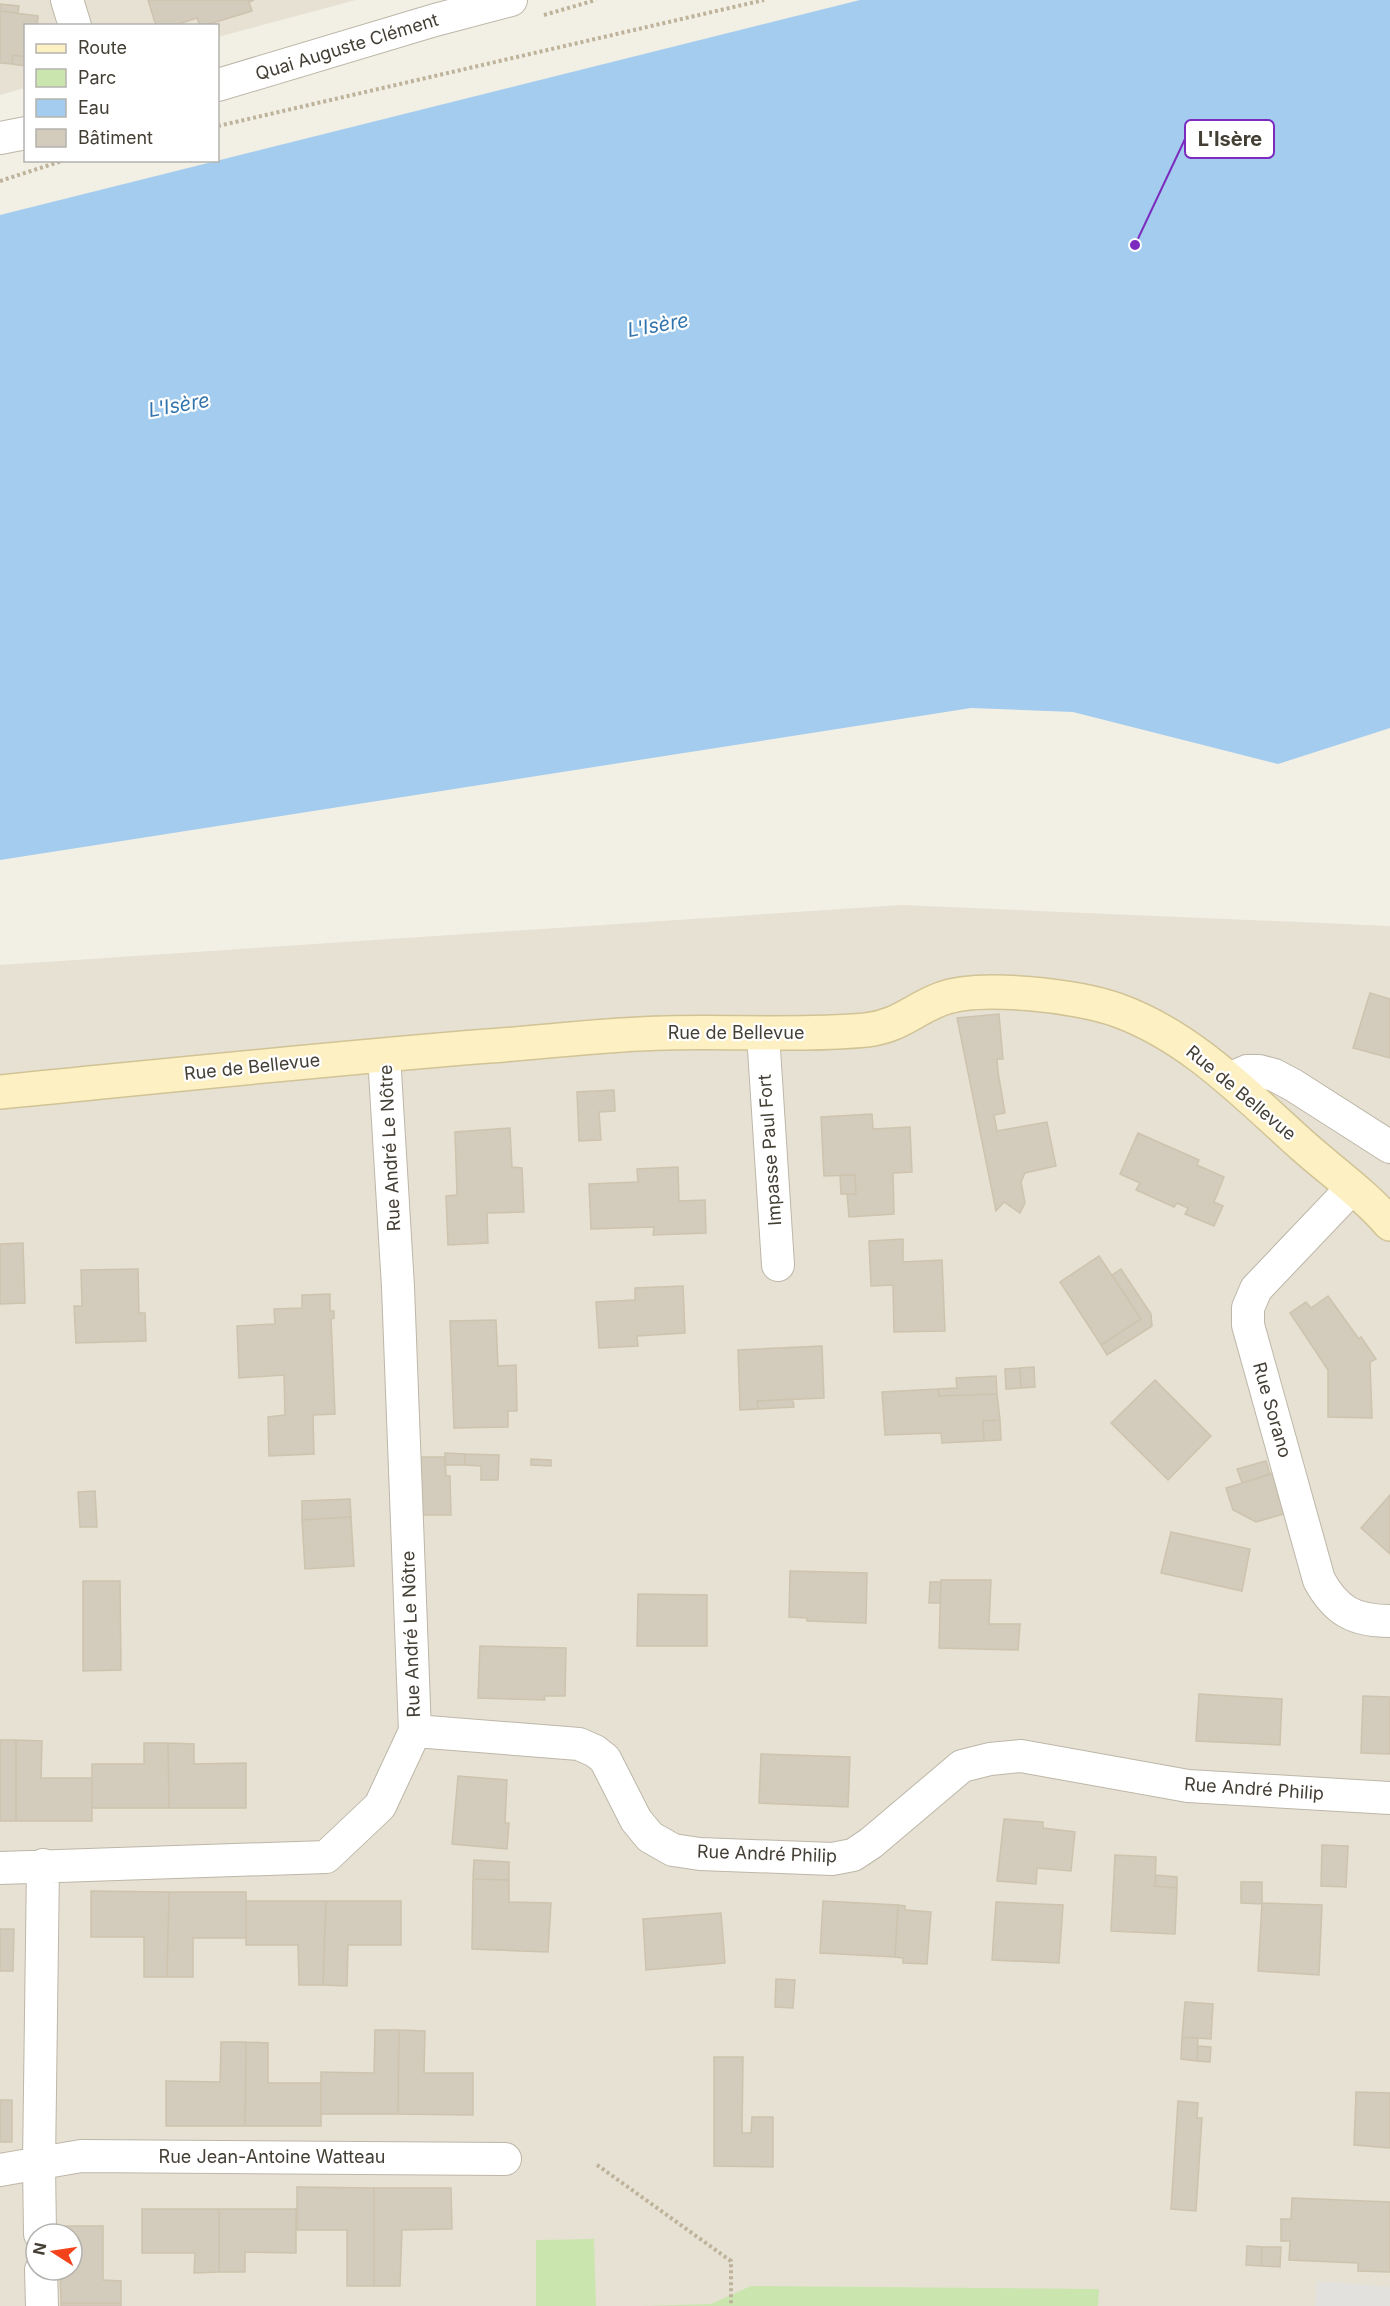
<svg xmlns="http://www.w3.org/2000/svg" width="1390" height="2306" font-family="Inter,sans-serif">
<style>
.residential{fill:#e6e1d3;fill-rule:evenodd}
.green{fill:#cbe5af}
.parking{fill:#e3e1dd}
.water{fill:#a3ccee}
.building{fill:#d3cbbb;stroke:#cec3ae;stroke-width:1.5}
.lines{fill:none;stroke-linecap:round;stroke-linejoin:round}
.street-casing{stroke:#bdb7a8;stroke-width:34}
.secondary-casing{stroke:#d1c396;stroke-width:36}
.path{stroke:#beb39a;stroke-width:4;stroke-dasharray:3 3;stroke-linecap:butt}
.street{stroke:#fff;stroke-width:32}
.secondary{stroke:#fdf1c4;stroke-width:33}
.labels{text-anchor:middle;stroke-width:4.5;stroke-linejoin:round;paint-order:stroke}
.street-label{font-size:18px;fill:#443f35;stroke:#fff}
.water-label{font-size:20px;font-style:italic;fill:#3274ad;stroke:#fff}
.leader{fill:none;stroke:#7b2cbf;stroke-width:2}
.callout-dot{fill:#7b2cbf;stroke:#fff;stroke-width:2}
.callout{fill:#fff;stroke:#7b2cbf;stroke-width:2}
.callout-label{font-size:20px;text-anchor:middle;font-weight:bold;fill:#443f35}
</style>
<rect width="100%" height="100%" fill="#f2efe5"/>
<!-- residential -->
<path class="residential" d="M0,0H356L218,37V26H26L25,88L0,95Z
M902,905L1390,926V2306H0V965ZM36,2234H72V2270H36Z"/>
<!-- green -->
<path class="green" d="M594,2239L596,2306H536V2240Z
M751,2286L1099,2289L1098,2306H642L711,2304Z"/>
<!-- parking -->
<path class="parking" d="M1317,2281L1390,2287V2306H1315Z"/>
<!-- water -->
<path class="water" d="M860,0H1390V728L1278,764L1073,712L971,708L0,860V215Z"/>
<!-- building -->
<path class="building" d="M148,0H254L249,2L252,11L203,26H200L197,18L172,26H156Z
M0,4L19,6L18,13L0,11Z
M0,11L38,16L37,26H26V57L13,55L12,64L0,63Z
M13,55L26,57V66L12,64Z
M1370,993L1390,999V1058L1353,1048Z
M999,1014L1003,1059H997L998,1072L1005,1113L994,1115L997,1131L1047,1122L1056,1166L1025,1173L1021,1182L1025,1203L1020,1213L1004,1202L996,1211L957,1018Z
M614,1090L615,1111L599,1112L601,1140L579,1141L577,1092Z
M872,1114L873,1129L910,1127L912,1172L893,1173L894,1214L849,1217L847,1194H856L855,1175L824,1176L821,1117Z
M510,1128L512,1167L522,1168L524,1212L487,1213L488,1243L448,1245L446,1196L457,1195L455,1132Z
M1138,1133L1199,1160L1197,1165L1224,1177L1214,1202L1223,1206L1214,1226L1185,1214L1188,1208L1177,1203L1174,1207L1136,1190L1140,1183L1120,1174Z
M678,1167L679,1201L705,1200L706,1233L653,1235L654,1227L591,1229L589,1184L638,1182L637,1169Z
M840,1175H855L856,1194H841Z
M903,1239V1262L942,1260L945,1331L894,1332L893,1285L871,1286L869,1241Z
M23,1243L25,1303L0,1304V1244Z
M1099,1256L1141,1319L1101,1345L1060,1282Z
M138,1269L139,1313H145L146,1341L76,1343L74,1306H82L81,1270Z
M1121,1269L1151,1314L1152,1326L1107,1355L1101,1345L1141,1319L1112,1275Z
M683,1286L685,1333L637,1336L638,1346L599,1348L596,1302L635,1300V1288Z
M330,1294V1311H334V1318L331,1319L335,1414L313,1415L314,1454L269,1456L268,1417L285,1415L284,1375L239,1378L237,1326L275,1324L274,1309L302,1308V1295Z
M1328,1296L1359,1339L1361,1337L1376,1359L1370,1362L1372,1418L1328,1417V1370L1290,1313L1306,1302L1311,1308Z
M496,1320L498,1366L516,1365L517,1411H508V1427L454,1428L450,1321Z
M822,1346L824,1398L757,1401L758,1409L740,1410L738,1350Z
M1034,1367L1035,1387L1021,1388L1020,1368Z
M1020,1368L1021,1388L1006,1389L1005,1369Z
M996,1376L997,1394L939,1396L938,1389L957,1388L956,1378Z
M1155,1380L1211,1436L1168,1480L1111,1423Z
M938,1389L939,1396L997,1394L1000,1420L983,1421L984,1441L942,1443L941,1433L885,1435L882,1392Z
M793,1399L794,1407L758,1409L757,1401Z
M1000,1420L1001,1440L984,1441L983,1421Z
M445,1453L465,1454V1465H445Z
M465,1454L499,1455L498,1480H481V1466L465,1465Z
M420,1457H445L446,1476H450L451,1515H422Z
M531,1459L551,1460V1466L531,1465Z
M1266,1461L1270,1474L1242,1483L1237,1469Z
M1275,1473L1287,1513L1256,1522L1233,1510L1226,1488Z
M95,1491L97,1527H80L78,1492Z
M1390,1495V1554L1361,1528Z
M350,1499L351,1517L302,1520V1501Z
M351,1517L354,1566L305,1569L302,1520Z
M1171,1532L1250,1549L1242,1591L1161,1573Z
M790,1571L867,1573L866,1623L807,1621V1618L789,1617Z
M941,1580H991L989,1624H1020L1018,1650L939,1648Z
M83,1581H120L121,1670L83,1671Z
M930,1582H941L940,1603H929Z
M638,1594L707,1595V1646H637Z
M480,1646L566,1648L565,1696H544L545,1700L478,1698Z
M1199,1694L1282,1699L1280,1745L1196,1741Z
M1363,1696L1390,1697V1754L1361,1753Z
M0,1740H16V1821H0Z
M16,1740L42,1741L41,1778H92V1821H16Z
M144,1743H168L169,1808H92V1764H144Z
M168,1743L194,1744V1764L246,1763V1808H169Z
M761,1754L850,1757L848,1807L759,1803Z
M458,1776L507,1780L505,1823H509L507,1849L452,1844Z
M1004,1819L1043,1822V1828L1075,1832L1071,1871L1037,1868L1036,1884L997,1881Z
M1322,1845L1348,1846L1346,1887L1321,1886Z
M1115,1855L1156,1857L1155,1886L1177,1888L1175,1934L1111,1931Z
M474,1860L509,1862V1880L473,1879Z
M1156,1875L1177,1877V1888L1155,1886Z
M473,1879L509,1880V1902L551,1903L548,1952L472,1949Z
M1241,1882H1262V1904L1241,1903Z
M91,1891L169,1892L167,1977H144V1937H91Z
M169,1892H246V1938H193V1977H167Z
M246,1901H326L323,1985H299L298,1945H246Z
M326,1901H401V1945H348L347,1986L323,1985Z
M823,1901L898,1905L895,1957L820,1953Z
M996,1902L1063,1905L1059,1963L992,1960Z
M1262,1903L1322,1905L1319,1975L1258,1971Z
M898,1905L905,1906V1910L931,1912L927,1964L903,1963V1958L895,1957Z
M721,1913L725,1963L646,1970L643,1919Z
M0,1929H14L13,1971H0Z
M776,1979L795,1980L793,2008L775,2007Z
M1185,2002L1213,2004L1211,2039L1182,2037Z
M375,2030H399L398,2114H321V2072L374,2073Z
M399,2030L425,2031L424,2073H473V2115L398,2114Z
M1182,2037L1198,2038L1197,2061L1181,2059Z
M221,2042H246L245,2126H166V2081L220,2082Z
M246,2042L268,2043V2083H321V2126H245Z
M1198,2046L1211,2047L1210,2062L1197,2061Z
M714,2057H743L742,2133H751L752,2117H773V2167L714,2166Z
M1356,2092L1390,2093V2148L1354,2145Z
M0,2100H12V2142H0Z
M1178,2101L1198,2103L1197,2118H1202L1196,2211L1171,2209Z
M297,2187L374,2188V2286H347V2230H297Z
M374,2188H451L452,2229L402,2230L400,2286H374Z
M1292,2198L1390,2202V2272L1358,2271V2263L1289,2260L1290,2241H1281V2219H1291Z
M142,2209H219V2272L194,2273L195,2253H142Z
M219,2209H296V2253L245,2252V2272H219Z
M60,2226H103V2280L121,2281V2303H61L60,2270H72V2234H60Z
M1247,2246L1262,2247L1261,2266L1246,2265Z
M1262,2247H1281L1280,2267L1261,2266Z
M61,2303H121V2306H61Z"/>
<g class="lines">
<defs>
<path id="street" d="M67,0L75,26
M218,85L435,20L511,0
M0,138L26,133
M763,1034L778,1265
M1229,1079L1247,1071H1259L1274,1075L1293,1085L1390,1147
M1352,1188L1256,1289L1248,1308V1325L1319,1580C1336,1611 1354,1621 1390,1621
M415,1731L579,1744L595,1751L605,1759L636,1820L650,1837L673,1850L700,1854L832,1859L853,1855L871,1843L962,1766L990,1759L1021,1756L1188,1786L1390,1798
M0,1868L326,1857L380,1806L415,1731L398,1287L384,1055
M0,2170L81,2156L505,2159
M40,2234L39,2164L43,1865
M41,2270L42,2306"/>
<path id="secondary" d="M0,1092C163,1076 325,1059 488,1046C547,1042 607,1034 666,1033C733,1031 799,1036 866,1030C900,1026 912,1010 941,999C980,984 1078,996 1117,1010C1190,1036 1245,1094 1302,1145C1331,1171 1364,1194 1390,1224"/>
</defs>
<!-- street casing -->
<use href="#street" class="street-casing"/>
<!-- secondary casing -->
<use href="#secondary" class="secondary-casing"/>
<!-- path -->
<path class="path" d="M544,15L596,0
M218,126L764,0
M0,181L65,160
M597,2165L731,2261V2306"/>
<!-- street -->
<use href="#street" class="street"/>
<!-- secondary -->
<use href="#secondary" class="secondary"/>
</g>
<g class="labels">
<!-- street labels -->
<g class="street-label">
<text transform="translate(347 47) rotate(-17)" y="6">Quai Auguste Clément</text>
<text x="736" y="1039">Rue de Bellevue</text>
<text transform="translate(252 1067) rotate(-6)" y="6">Rue de Bellevue</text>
<text transform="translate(1241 1093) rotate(40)" y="6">Rue de Bellevue</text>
<text transform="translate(390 1148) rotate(-93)" y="6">Rue André Le Nôtre</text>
<text transform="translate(770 1150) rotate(-94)" y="6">Impasse Paul Fort</text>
<text transform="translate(1272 1410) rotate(74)" y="6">Rue Sorano</text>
<text transform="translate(411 1634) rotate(-92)" y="6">Rue André Le Nôtre</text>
<text transform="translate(1254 1789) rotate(4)" y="6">Rue André Philip</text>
<text transform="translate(767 1854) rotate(2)" y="6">Rue André Philip</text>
<text x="272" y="2163">Rue Jean-Antoine Watteau</text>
</g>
<!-- water labels -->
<g class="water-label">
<text transform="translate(658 325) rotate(-10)" y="7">L'Isère</text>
<text transform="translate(179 405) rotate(-10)" y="7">L'Isère</text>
</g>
</g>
<!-- callouts -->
<path class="leader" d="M1135 245L1185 139"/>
<circle class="callout-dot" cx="1135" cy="245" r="6"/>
<rect class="callout" x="1185" y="120" width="89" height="38" rx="6"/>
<g class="callout-label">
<text x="1230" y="146">L'Isère</text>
</g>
<!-- legend -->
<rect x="24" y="24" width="195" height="138" fill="#ffffff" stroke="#b4b2ae" stroke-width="1.5"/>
<rect x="36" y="44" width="30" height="9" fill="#fdf1c4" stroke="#b4b2ae" stroke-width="1.5"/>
<text x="78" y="54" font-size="18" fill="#443f35">Route</text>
<rect x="36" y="69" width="30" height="18" fill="#cbe5af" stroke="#b4b2ae" stroke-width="1.5"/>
<text x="78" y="84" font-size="18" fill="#443f35">Parc</text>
<rect x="36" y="99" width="30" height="18" fill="#a3ccee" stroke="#b4b2ae" stroke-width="1.5"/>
<text x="78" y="114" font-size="18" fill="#443f35">Eau</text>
<rect x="36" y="129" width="30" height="18" fill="#d3cbbb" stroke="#b4b2ae" stroke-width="1.5"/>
<text x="78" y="144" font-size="18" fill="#443f35">Bâtiment</text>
<!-- north arrow -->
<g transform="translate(54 2252) rotate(282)"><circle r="28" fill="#ffffff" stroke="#b4b2ae" stroke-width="1.5"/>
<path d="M0-4.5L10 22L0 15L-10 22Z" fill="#f3431b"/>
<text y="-9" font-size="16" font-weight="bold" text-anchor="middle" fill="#443f35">N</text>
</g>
</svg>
